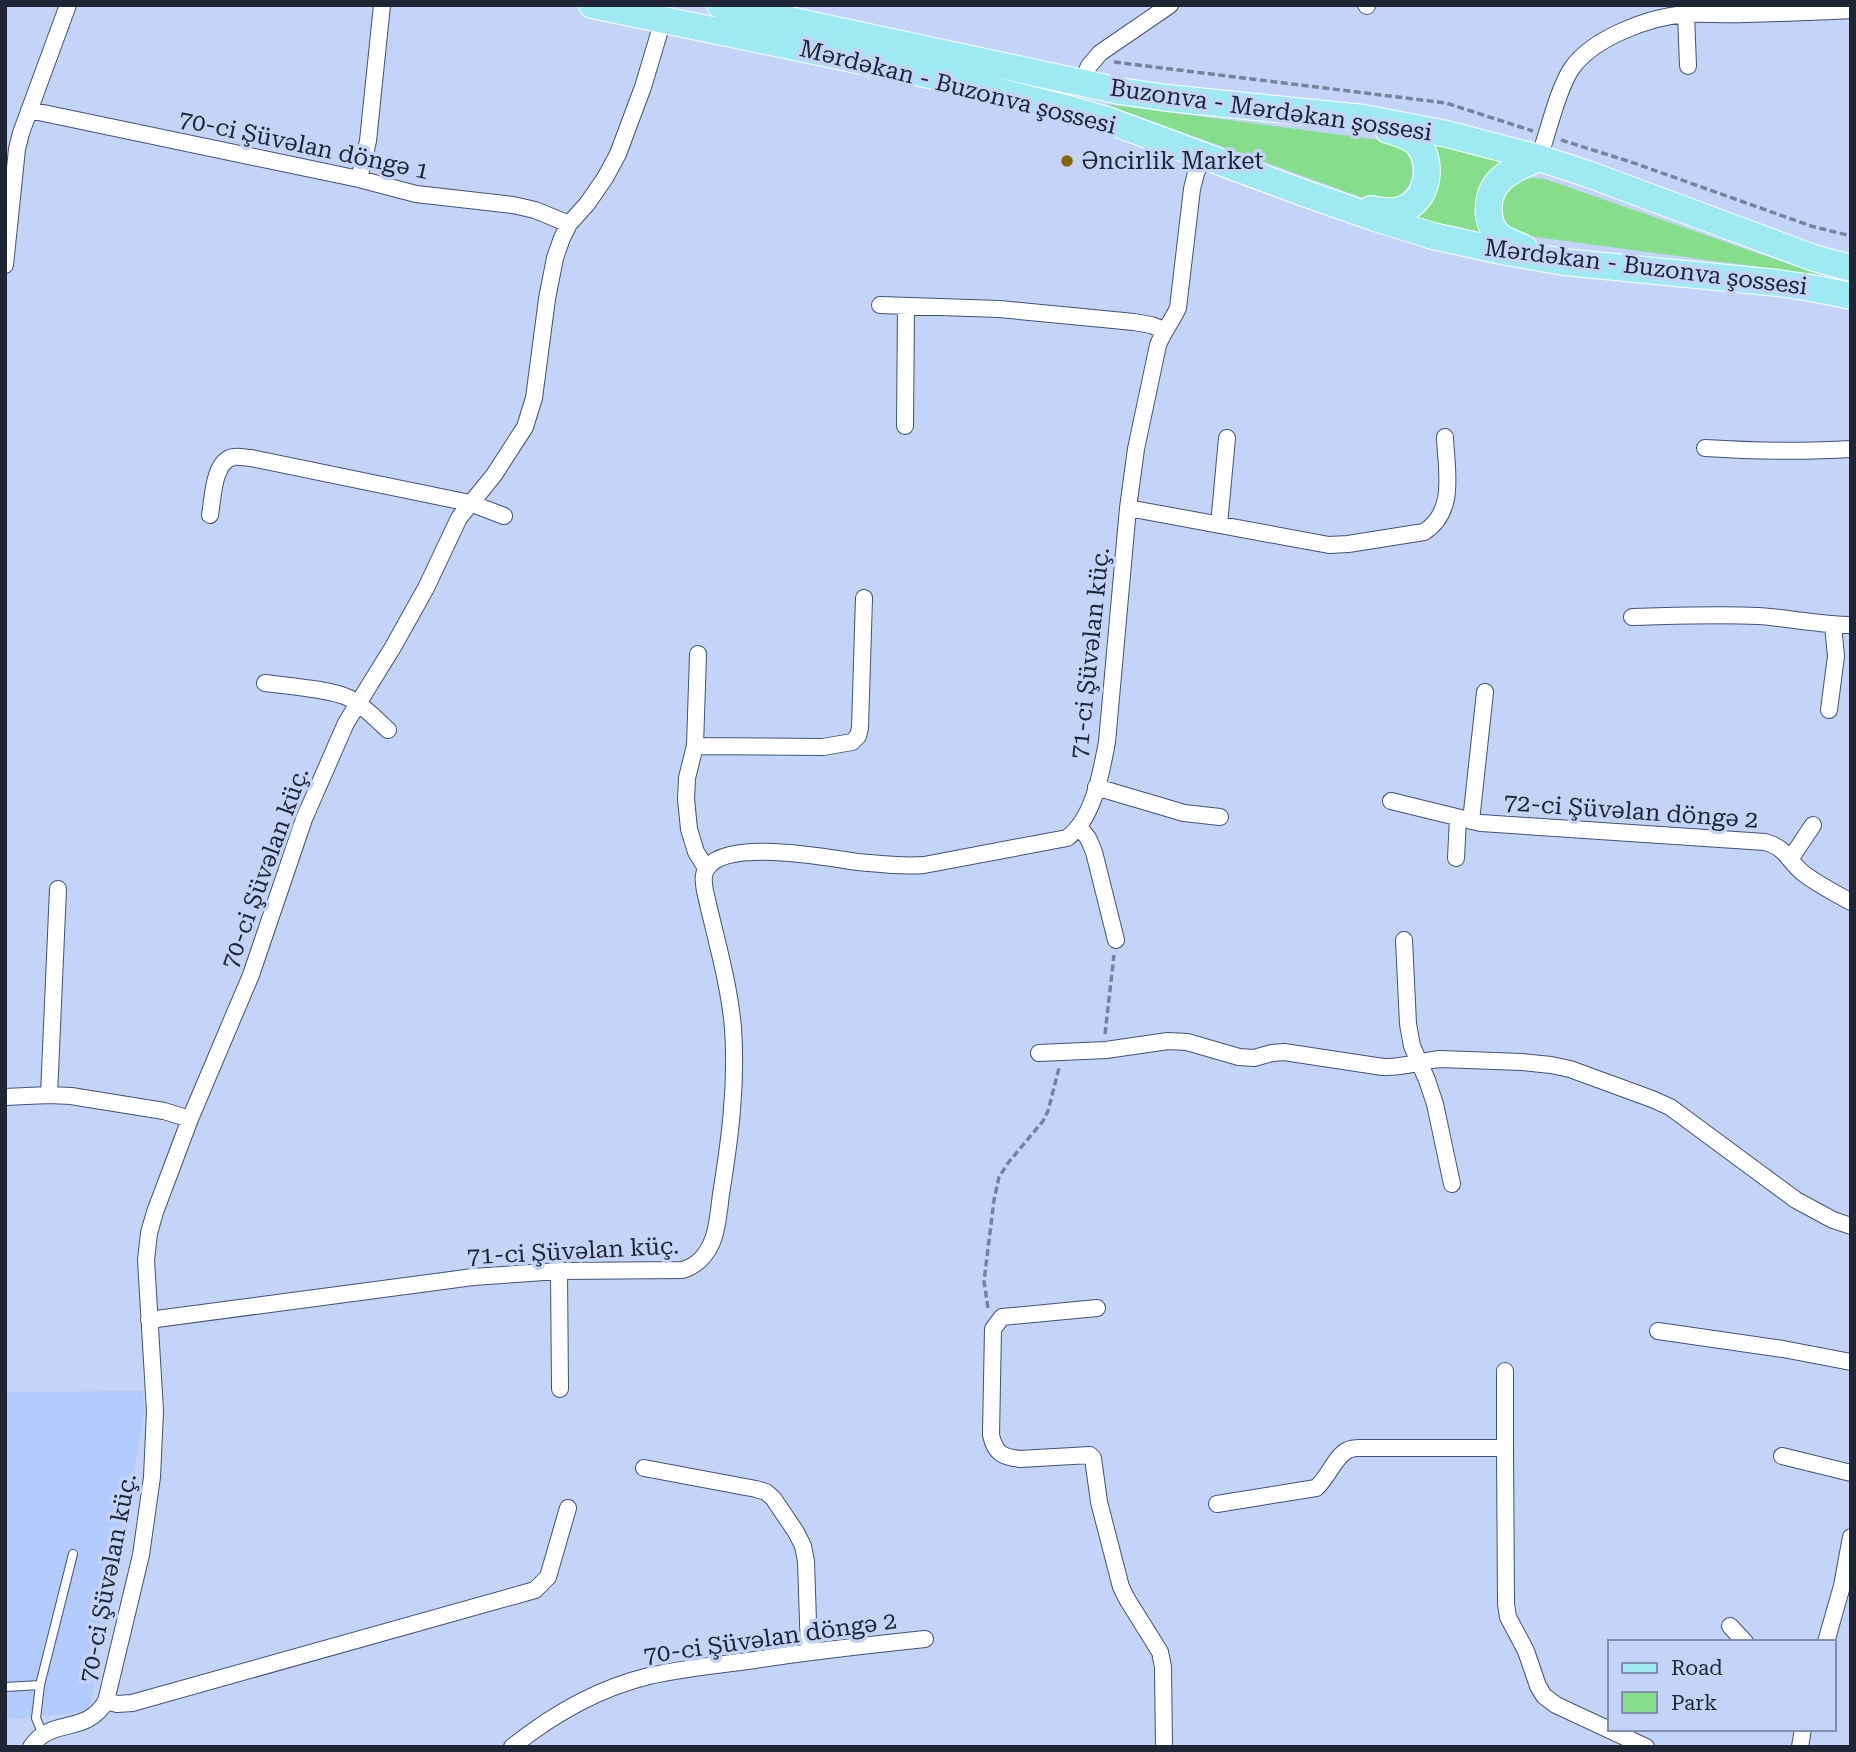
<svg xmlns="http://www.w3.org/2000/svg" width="1856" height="1752" font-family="'Roboto Serif',serif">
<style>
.built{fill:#b3cafc}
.green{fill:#86de8b}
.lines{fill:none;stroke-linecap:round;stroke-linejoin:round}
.lane-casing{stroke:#415277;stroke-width:10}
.street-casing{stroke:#415277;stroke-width:18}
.primary-casing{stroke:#fff;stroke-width:28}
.path{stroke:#77839d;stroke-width:3.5;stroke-dasharray:7 3.5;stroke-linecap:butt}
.lane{stroke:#fff;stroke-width:8}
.street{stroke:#fff;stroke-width:16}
.primary{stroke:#9eeaf2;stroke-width:26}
.poi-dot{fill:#876501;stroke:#c4d4f8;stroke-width:2.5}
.labels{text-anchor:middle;stroke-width:7;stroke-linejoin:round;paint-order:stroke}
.street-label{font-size:24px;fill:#1e2535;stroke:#c4d4f8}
.poi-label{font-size:24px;fill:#1e2535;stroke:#c4d4f8;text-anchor:start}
</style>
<rect width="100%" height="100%" fill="#c4d4f8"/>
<!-- built -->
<path class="built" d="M143,1391L145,1411L89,1711L5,1720V1392Z"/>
<!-- green -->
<path class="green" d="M1105,104L1380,140C1387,142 1396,144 1402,149C1418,160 1415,188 1397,197C1389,202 1378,200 1369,200Z
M1425,140L1507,161L1476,209V219L1485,237L1405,217Z
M1527,177L1545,179L1820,275L1528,236C1523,234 1516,232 1512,229C1499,220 1498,193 1511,183C1515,180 1522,179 1527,177Z"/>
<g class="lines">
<defs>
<path id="lane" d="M5,1687L40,1685
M43,1735L36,1718L40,1685L73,1554"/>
<path id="street" d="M1366,5L1367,6
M1687,5L1686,14L1688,66
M1081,83L1089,66L1100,53L1170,5
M29,110L359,179L416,194L513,205L535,210L569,224
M1539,158C1548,133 1558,88 1572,68C1593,38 1649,17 1685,14C1704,13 1724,15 1744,14C1780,13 1815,12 1851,10
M359,179L368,141L382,5
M5,265L17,149L21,133L68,5
M880,305L999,309L1134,322L1151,325L1164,330
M905,426L906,306
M1705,448C1754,451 1802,452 1851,449
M1128,508L1329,545L1348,544L1424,532C1457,511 1446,470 1445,437
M210,515C213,499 213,460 234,457C239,456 246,458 251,458L470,503L504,516
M1219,525L1227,438
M1632,617C1674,616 1716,614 1758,616C1789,618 1820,625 1851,625
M698,654L695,746L687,778L686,799L689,829L696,852L706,868
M265,683C288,686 330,689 349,698C363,705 376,719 388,730
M1829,710L1836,656L1833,625
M695,746L823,747L852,742L858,736L860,728L864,598
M1096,787L1184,813L1220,817
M1391,801L1481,823L1765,842C1788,849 1787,860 1803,873C1817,884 1835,893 1851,902
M1471,821L1485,692
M1079,827L1088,838L1094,852L1116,940
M1456,858L1458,818
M1791,858L1813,825
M1404,940L1408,1024L1412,1046L1427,1080L1435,1104L1452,1184
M1039,1053L1106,1050L1168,1041L1187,1042L1239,1057L1254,1058L1272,1053L1284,1052L1383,1067C1403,1068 1420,1061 1440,1059L1522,1062L1551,1065L1570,1069L1652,1099L1670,1107L1796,1200L1833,1220L1851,1226
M49,1095L58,889
M5,1097L49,1095L71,1096L164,1111L190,1119
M559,1271L560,1389
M1097,1308L1002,1317L993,1329L991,1435C995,1453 1002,1457 1020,1459L1090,1455L1093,1458L1099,1502L1121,1587L1127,1599L1160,1652L1163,1667L1164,1747
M149,1320L473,1277L559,1271L683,1270C698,1265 706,1256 712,1242C718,1228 719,1209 721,1194C730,1139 737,1084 733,1028C729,982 715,936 705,891C704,884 702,876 706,870C723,837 828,858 858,862C880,864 902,867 924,865L1067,838C1094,818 1101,773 1107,742L1128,508L1136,449L1158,345C1163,332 1172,321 1178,308L1192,189L1196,173L1204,156
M1658,1331L1783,1349L1851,1362
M1505,1371V1448
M1782,1456L1851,1473
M644,1468L756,1489L766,1492L773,1498L796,1532L803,1546L806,1561L809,1652
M1217,1504L1316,1488C1328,1478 1335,1456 1348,1450C1352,1448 1356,1448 1360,1448H1505L1506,1604L1508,1617L1526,1651L1538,1686L1544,1696L1556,1705L1646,1747
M1730,1626L1745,1642
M1826,1642L1842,1586L1851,1537
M106,1701L117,1704L132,1703L535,1590L548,1577L568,1508
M31,1747C52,1716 86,1736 106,1701L141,1555L152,1477L155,1411L146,1260L149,1233L155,1212L190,1119L251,975L304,819L346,723L393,647L426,588L459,518L494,475L525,427L534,398L547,299L555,258L562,238L569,224L587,204L605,178L618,154L643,87L663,20
M512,1747C552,1715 599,1688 649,1676C684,1668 720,1665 755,1660C811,1651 868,1645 925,1639
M1800,1747L1803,1729"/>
<path id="primary" d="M592,5L939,77L1065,108L1107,120L1301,192L1375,218L1433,236L1501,251L1564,262L1778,283L1806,287L1851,296
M720,5L1120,91L1168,98L1364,118L1447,134L1539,158L1588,174L1814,258L1851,268
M1371,209C1381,211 1393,213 1403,209C1428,201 1434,163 1418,144C1410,136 1398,133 1388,130
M1524,248C1516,244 1506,241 1499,236C1484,221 1486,194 1500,180C1511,169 1526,164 1539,158"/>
</defs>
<!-- lane casing -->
<use href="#lane" class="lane-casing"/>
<!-- street casing -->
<use href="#street" class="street-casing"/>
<!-- primary casing -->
<use href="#primary" class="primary-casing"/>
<!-- path -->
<path class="path" d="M1114,62L1446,103L1533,131
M1561,140L1631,162L1811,226L1851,236
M1105,1034L1114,955
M988,1308L984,1281L994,1200L999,1177L1008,1163L1043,1121L1048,1111L1059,1068"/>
<!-- lane -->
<use href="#lane" class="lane"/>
<!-- street -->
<use href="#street" class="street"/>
<!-- primary -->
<use href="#primary" class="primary"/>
</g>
<!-- markers -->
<circle class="poi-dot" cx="1067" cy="161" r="7"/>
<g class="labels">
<!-- street labels -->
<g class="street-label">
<text transform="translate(958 87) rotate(14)" y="8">Mərdəkan - Buzonva şossesi</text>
<text transform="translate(1271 110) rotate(8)" y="8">Buzonva - Mərdəkan şossesi</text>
<text transform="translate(304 145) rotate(12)" y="8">70-ci Şüvəlan döngə 1</text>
<text transform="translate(1646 267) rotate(7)" y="8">Mərdəkan - Buzonva şossesi</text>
<text transform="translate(1090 653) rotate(-84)" y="8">71-ci Şüvəlan küç.</text>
<text transform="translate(1631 811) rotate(4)" y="8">72-ci Şüvəlan döngə 2</text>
<text transform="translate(265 868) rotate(-70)" y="8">70-ci Şüvəlan küç.</text>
<text transform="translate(573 1251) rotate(-3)" y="8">71-ci Şüvəlan küç.</text>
<text transform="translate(108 1578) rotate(-79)" y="8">70-ci Şüvəlan küç.</text>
<text transform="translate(770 1638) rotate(-8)" y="8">70-ci Şüvəlan döngə 2</text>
</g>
<!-- poi labels -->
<g class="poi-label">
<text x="1081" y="169">Əncirlik Market</text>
</g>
</g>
<!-- border -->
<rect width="1856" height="1752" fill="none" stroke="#1e2535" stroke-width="14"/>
<!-- legend -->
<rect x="1608" y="1640" width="228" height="91" fill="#c4d4f8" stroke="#828eaa" stroke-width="2"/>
<rect x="1622" y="1663" width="35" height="10" fill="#9eeaf2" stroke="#828eaa" stroke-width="2"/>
<text x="1671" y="1675" font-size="21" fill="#1e2535">Road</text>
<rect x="1622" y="1692" width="35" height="21" fill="#86de8b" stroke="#828eaa" stroke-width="2"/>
<text x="1671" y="1710" font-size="21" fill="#1e2535">Park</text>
</svg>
